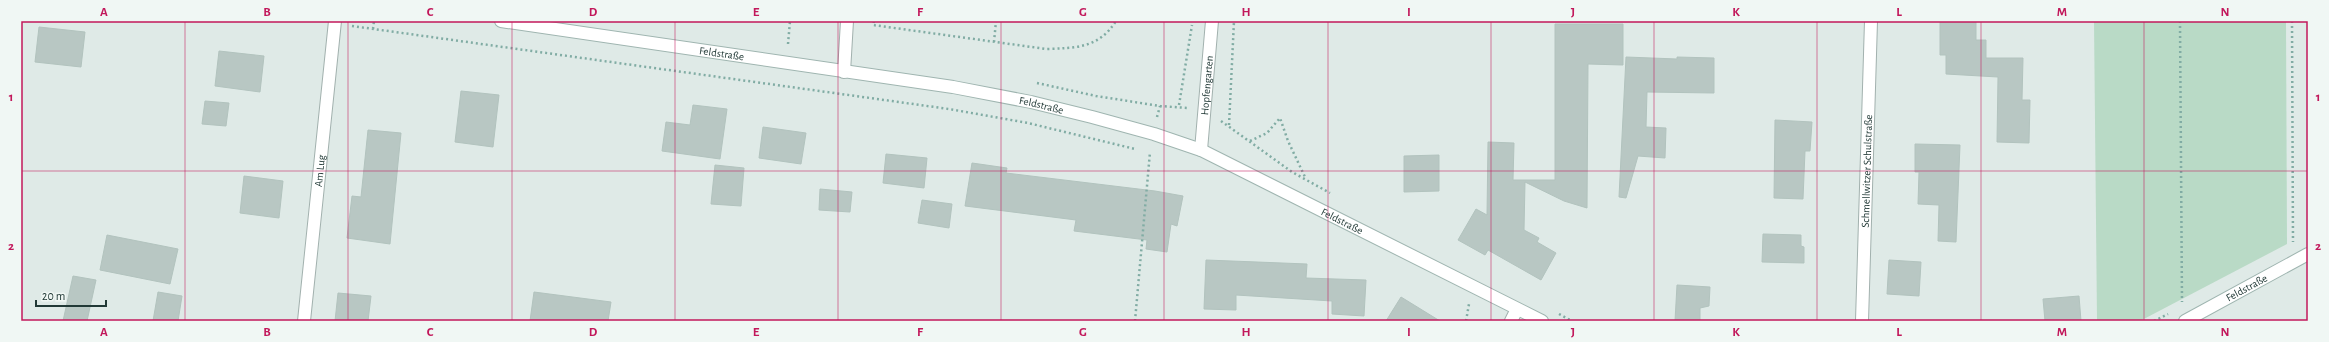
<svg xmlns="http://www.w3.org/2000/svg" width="2329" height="342" font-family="'Alegreya Sans',sans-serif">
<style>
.green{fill:#b9dac6}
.building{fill:#b8c7c3;stroke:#b2c3be}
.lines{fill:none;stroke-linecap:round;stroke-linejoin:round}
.lane-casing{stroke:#a2b1ae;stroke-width:14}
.street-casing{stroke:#a2b1ae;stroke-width:14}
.secondary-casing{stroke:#9fb5b0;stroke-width:14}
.path{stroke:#81aca4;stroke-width:2.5;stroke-dasharray:2 3;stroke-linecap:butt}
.lane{stroke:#fff;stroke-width:12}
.street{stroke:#fff;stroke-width:12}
.secondary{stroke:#fff;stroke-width:12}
.grid{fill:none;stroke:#c2185b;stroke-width:1;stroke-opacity:0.55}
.labels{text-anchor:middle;stroke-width:4;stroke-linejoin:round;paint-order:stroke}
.street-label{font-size:11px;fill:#213936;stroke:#f0f7f4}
.neatline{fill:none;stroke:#c2185b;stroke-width:1.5}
.grid-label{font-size:13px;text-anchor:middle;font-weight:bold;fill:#c2185b}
</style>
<rect width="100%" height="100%" fill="#dfeae7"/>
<!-- green -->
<path class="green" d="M2094,21H2286L2287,244L2140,321H2097Z"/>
<!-- building -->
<path class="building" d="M1940,21H1976V40H1986V58H2023L2022,100H2030L2029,143L1997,142L1998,77L1946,74V55H1940Z
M1555,24H1623V65L1588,64L1587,208L1564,201L1525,182L1524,230L1539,238L1537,242L1556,253L1541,280L1488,250L1485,255L1458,240L1476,209L1487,215L1488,142L1514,143L1513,180H1555Z
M39,27L85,32L81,67L35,62Z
M219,51L264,56L260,92L215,86Z
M1626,57L1677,59V57L1714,58V93L1647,92L1646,127L1666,128L1665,158L1638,156L1626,198L1619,197Z
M461,91L499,95L493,147L455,142Z
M205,101L229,103L226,126L202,124Z
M693,105L727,109L720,159L662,151L666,122L690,125Z
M1775,120L1812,122L1810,151H1805L1803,199L1774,198Z
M763,127L806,133L801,164L759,158Z
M368,130L401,133L390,244L347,238L352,196L361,197Z
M1915,144L1960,145L1956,242L1938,241L1939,205L1918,204L1919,172H1915Z
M886,154L927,158L924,188L883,183Z
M1439,155V191L1404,192V156Z
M972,163L1007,168L1006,173L1155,191L1183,196L1177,226L1171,224L1167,252L1146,249L1147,240L1074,231L1076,220L965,206Z
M715,165L744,168L741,206L711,204Z
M244,176L283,181L279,218L240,213Z
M820,189L852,192L850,212L819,210Z
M922,200L952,204L949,228L918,223Z
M1763,234L1801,235V246L1804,247V263L1762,262Z
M107,235L178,249L170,284L100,270Z
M1206,260L1307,264L1306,278L1366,280L1364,316L1332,314V301L1236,295V310L1204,309Z
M1889,260L1921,262L1919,296L1887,294Z
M73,276L96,280L87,321H63Z
M1677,285L1710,287L1709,306L1700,308V321H1675Z
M158,292L182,296L178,321H153Z
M534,292L611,302L608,321H530Z
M338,293L371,296L368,321H335Z
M2079,296L2081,321H2045L2043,299Z
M1401,297L1440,321H1386Z"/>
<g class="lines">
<defs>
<path id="lane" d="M844,72L847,21
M1511,321L1517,309"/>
<g id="street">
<path id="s1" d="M1201,150L1212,21"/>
<path id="s2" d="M304,321L335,21"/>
<path id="s3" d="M1862,321L1871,21"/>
</g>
<g id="secondary">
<path id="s4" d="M501,21L953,87L1031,102L1092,117L1154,134L1201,150L1542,321"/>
<path id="s5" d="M2185,321L2308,254"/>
</g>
</defs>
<!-- lane casing -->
<use href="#lane" class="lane-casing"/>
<!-- street casing -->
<use href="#street" class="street-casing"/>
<!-- secondary casing -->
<use href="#secondary" class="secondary-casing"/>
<!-- path -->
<path class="path" d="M874,21L873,25L1046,49C1076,48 1099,48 1116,21
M2180,21L2182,302
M2292,21L2293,242
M352,26L949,109L1028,123L1135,149
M373,29L374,21
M994,42L996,21
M788,44L790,21
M1037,83L1096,96L1160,106L1187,108
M1179,105L1192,25
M1157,117L1160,106
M1221,121L1292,172L1330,193
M1229,125L1234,21
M1250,141L1267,133L1280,118L1288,141L1306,179
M1559,314L1572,321
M1135,321L1150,152
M1466,321L1469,304
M2154,321L2168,314"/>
<!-- lane -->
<use href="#lane" class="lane"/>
<!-- street -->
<use href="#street" class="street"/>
<!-- secondary -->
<use href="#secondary" class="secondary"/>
</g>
<!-- grid -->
<path class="grid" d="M185,21V321M348,21V321M512,21V321M675,21V321M838,21V321M1001,21V321M1164,21V321M1328,21V321M1491,21V321M1654,21V321M1817,21V321M1981,21V321M2144,21V321M21,171H2308"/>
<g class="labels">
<!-- street labels -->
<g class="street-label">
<text dy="4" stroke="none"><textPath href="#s4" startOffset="223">Feldstraße</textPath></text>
<text dy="4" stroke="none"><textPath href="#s1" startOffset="65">Hopfengarten</textPath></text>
<text dy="4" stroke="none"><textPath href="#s4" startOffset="547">Feldstraße</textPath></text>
<text dy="4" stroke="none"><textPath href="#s2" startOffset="151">Am Lug</textPath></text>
<text dy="4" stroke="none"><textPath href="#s3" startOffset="150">Schmellwitzer Schulstraße</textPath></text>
<text dy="4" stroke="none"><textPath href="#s4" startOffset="871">Feldstraße</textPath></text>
<text dy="4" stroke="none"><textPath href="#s5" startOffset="70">Feldstraße</textPath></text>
</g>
</g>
<!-- border -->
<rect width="2329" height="342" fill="none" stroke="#f0f7f4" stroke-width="44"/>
<!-- scale -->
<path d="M36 300v6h70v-6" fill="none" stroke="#213936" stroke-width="2"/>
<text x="42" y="300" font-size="12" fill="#213936" stroke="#f0f7f4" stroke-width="3" paint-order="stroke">20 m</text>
<rect x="22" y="22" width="2285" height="298" class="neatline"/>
<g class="grid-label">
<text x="104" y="16">A</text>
<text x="267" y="16">B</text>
<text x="430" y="16">C</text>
<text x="593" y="16">D</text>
<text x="756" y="16">E</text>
<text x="920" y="16">F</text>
<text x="1083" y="16">G</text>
<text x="1246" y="16">H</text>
<text x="1409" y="16">I</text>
<text x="1573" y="16">J</text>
<text x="1736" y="16">K</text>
<text x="1899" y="16">L</text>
<text x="2062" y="16">M</text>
<text x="2225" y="16">N</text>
<text x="11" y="101">1</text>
<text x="2318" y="101">1</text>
<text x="11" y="250">2</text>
<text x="2318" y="250">2</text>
<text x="104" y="336">A</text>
<text x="267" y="336">B</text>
<text x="430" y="336">C</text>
<text x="593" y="336">D</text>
<text x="756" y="336">E</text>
<text x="920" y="336">F</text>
<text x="1083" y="336">G</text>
<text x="1246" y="336">H</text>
<text x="1409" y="336">I</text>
<text x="1573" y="336">J</text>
<text x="1736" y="336">K</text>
<text x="1899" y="336">L</text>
<text x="2062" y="336">M</text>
<text x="2225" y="336">N</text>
</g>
</svg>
